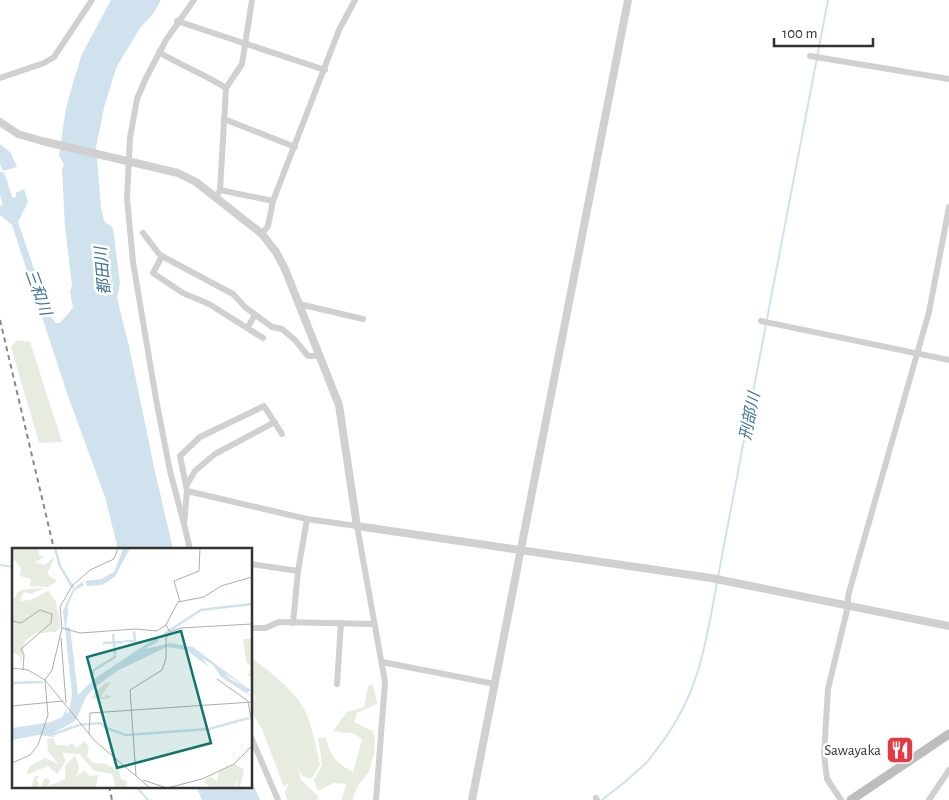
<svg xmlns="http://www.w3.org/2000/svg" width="949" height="800" viewBox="0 0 949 800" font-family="'Alegreya Sans','Noto Sans JP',sans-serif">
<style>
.green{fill:#e6ecdf}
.water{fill:#cfe2ee}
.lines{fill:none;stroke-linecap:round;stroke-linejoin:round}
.stream{stroke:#cfe2ee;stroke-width:2}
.river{stroke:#cfe2ee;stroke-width:11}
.minor{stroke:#d0d0d0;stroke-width:6}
.tertiary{stroke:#d0d0d0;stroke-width:8}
.secondary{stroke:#bdbdbd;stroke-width:9}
.rail{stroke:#888;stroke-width:2;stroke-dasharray:5 4;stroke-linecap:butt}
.labels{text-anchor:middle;stroke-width:5;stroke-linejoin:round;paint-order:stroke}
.poi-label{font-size:15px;fill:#333;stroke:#fff;text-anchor:end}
.water-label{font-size:16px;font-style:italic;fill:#3f7597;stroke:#fff}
.inset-river{fill:none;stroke:#cfe2ee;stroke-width:2.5}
.inset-road{fill:none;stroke:#adadad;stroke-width:1}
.view{fill:#0f766e;fill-opacity:0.15;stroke:#0f766e;stroke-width:2.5}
.inset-edge{fill:none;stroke:#333;stroke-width:2.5}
</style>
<rect width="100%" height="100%" fill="#fff"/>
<g class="green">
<polygon points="17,340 30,342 62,442 39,443 11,347"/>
<path d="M 252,658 C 270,672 297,692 306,713 C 313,729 316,748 320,765 L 311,779 L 301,775 L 297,763 L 301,780 L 319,797 L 317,800 L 287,800 L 285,792 L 289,782 L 284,787 L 262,729 L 251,711 L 251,694 L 257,702 L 252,691 Z"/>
<path d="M 373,684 L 377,704 L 357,713 L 354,722 L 373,731 L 375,740 L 374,754 L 369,772 L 358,785 L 352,800 L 341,800 L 347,784 L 334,783 L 318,791 L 314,780 L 322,765 L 318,737 L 326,738 C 330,756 336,763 353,772 L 362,740 L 356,734 L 333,731 L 347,712 L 364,707 L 368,686 Z"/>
</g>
<g class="water">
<polygon points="111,0 161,0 153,14 140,28 116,68 104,108 96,147 101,207 104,221 113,228 120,283 117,298 129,346 154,467 173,549 118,549 105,497 67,393 12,225 0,215 0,206 3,205 2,199 9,196 11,198 16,197 16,193 24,189 28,202 18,222 50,316 56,323 60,323 73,308 70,291 72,285 65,227 62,169 64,165 59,155 66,108 73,83 82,54"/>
<polygon points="0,144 11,153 17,167 3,171 0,164"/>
<polygon points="251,779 260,800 202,800 196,786 251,786"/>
</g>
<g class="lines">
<g class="stream">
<polyline points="767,319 828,0"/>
<polyline points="0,565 14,567"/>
<polyline points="718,577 766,324"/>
<polyline points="136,786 148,800"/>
<path d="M 602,800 C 617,788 632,777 646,763 C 651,758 655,751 660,745 C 699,694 706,643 717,582"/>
</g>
<polyline class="river" points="0,177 11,212"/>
<g class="minor">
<polyline points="177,21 325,70"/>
<path d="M 159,52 C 181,66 205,74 226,88"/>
<polyline points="810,56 949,79"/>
<polyline points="0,78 44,63 54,57 92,0"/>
<polyline points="224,119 295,147"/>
<polyline points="220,190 273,201"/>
<polyline points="216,197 220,190 226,88 242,64 252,0"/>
<polyline points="143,233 160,255 233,294 245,307 272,327 282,329 295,340 308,356 320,356"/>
<polyline points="262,234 268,226 273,201 339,30 355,0"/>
<polyline points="162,256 153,273 183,293 209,304 263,338"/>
<polyline points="299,304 363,319"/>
<polyline points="761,321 949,360"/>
<polyline points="247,328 255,315"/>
<polyline points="186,486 195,471 215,454 275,422"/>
<polyline points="187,491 307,519 357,526 385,682 376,800"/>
<polyline points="184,524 170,471 156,399 133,262 127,198 130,138 137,99 146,78 166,40 194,0"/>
<polyline points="190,549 184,524 187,491 180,456 200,437 264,406 282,434"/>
<polyline points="251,564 298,571"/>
<polyline points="293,623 298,571 307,519"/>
<polyline points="251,628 265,628 279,622 374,624"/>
<polyline points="382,662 495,684"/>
<polyline points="337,684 341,623"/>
<polyline points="251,737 278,800"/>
<polyline points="596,798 597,800"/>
<polyline points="841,800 827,779 824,754 828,689 848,606 848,596 855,571 929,312 949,207"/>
<polyline points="929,800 949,770"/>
</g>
<g class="tertiary">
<polyline points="0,122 18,134 42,141 178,173 196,182 262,234 276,252 285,269 339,405 357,526 711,578 949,626"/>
<polyline points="472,800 628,0"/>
</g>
<polyline class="secondary" points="851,800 949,734"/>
<g class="rail">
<polyline points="0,320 54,549"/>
<polyline points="109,786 112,800"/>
</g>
</g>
<defs>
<g id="restaurant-square" transform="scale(1.4375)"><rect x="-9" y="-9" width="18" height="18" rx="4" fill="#e63946" stroke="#fff"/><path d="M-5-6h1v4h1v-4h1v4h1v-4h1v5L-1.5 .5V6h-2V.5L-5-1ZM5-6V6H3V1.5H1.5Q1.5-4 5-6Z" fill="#fff"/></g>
</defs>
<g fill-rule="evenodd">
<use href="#restaurant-square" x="900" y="750"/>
</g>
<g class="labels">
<g class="poi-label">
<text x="881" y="755">Sawayaka</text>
</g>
<g class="water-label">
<text transform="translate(102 271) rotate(-95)" y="6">都田川</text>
<text transform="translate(39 292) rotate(70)" y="6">三和川</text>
<text transform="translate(749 416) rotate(-79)" y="6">刑部川</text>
</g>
</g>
<g transform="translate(12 548)">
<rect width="240" height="240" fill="#fff"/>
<path d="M 0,0 L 27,0 L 27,7 L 32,8 L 23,15 L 33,17 L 43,8 L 35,26 L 45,33 L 36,39 L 18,38 L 19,31 L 8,28 L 9,20 L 0,9 ZM 32,40 L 19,46 L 12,44 L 8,53 L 19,52 L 36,43 L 44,54 L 49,78 L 44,84 L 24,85 L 13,93 L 9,117 L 8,108 L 0,104 L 0,53 L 8,42 ZM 231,91 L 240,91 L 240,129 L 236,128 L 239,118 L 234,114 ZM 99,134 L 89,149 L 93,149 L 93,146 L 100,149 L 92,151 L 78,150 L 93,135 ZM 41,190 L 44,197 L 56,198 L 60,195 L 65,200 L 72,193 L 77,199 L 75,209 L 82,215 L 94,216 L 107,223 L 109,231 L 115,233 L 114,240 L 104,240 L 100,226 L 83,223 L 67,206 L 52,205 L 52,202 L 51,207 L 54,213 L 45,226 L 36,218 L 14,227 L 17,219 L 33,210 L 47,216 L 36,203 L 35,191 ZM 63,207 L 67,219 L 65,228 L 72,222 L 77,228 L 86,227 L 84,240 L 19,240 L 23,228 L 27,228 L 25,232 L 28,239 L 33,230 L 38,232 L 37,238 L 53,231 L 53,218 ZM 222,216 L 232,221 L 228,240 L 224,240 L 226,228 L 222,240 L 200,240 L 191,234 L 198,228 L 205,233 L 207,223 Z" fill="#e6ecdf"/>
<path d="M 118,0 L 103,29 L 90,37 L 75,38 L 73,33 L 89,31 L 102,24 L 111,1 ZM 70,34 L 72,37 L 62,43 L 54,62 L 57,58 L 54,79 L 58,79 L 66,147 L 82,131 L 145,89 L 147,93 L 133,101 L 158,95 L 181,99 L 234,139 L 213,126 L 218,131 L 240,142 L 235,144 L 240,149 L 209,129 L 201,117 L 190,110 L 197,119 L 174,102 L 155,99 L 107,122 L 83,139 L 74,149 L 63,173 L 41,185 L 42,189 L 26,187 L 0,192 L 0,180 L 39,174 L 50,169 L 55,160 L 54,166 L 57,164 L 60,146 L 51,63 L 61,41 Z" fill="#cfe2ee"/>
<path class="inset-river" d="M 43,0 L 48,18 L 61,40M 101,86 L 103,106M 152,86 L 189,62 L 240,56M 113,93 L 123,93 L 122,83M 91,95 L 112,94M 79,130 L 82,122 L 103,109 L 103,107M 0,135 L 31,134M 94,180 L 114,187 L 197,181 L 237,170M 39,187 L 67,177 L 88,175 L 94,180"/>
<path class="inset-road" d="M 168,54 L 162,33 L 187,23 L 188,0M 0,73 L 9,75 L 28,62 L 40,66 L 39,75 L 9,101 L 12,107 L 11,121M 154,77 L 158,84 L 168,80 L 240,76M 50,80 L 48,59 L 60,38 L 78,22 L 102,11 L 106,0M 49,90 L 54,155M 0,120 L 16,122 L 33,132 L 40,122 L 50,80 L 68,85 L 124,81 L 145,83 L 154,77 L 166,54 L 192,49 L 209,38 L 240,29M 205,131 L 236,153 L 240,177M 33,132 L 83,193 L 138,240M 0,158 L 51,153M 77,186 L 78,165 L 240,154M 0,215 L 18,207 L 26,197 L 36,167 L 33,132M 124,228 L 118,142 L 150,122 L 154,110 L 154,90 L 158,84M 131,232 L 155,240M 155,240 L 190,231 L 222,216 L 240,198"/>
<path class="view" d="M 169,83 L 199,195 L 105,220 L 75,109 Z"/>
<rect width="240" height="240" class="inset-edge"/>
</g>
<path d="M774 38v8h99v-8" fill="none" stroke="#333333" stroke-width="2.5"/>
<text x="782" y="38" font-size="15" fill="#333333" stroke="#ffffff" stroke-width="4" paint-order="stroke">100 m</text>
</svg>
